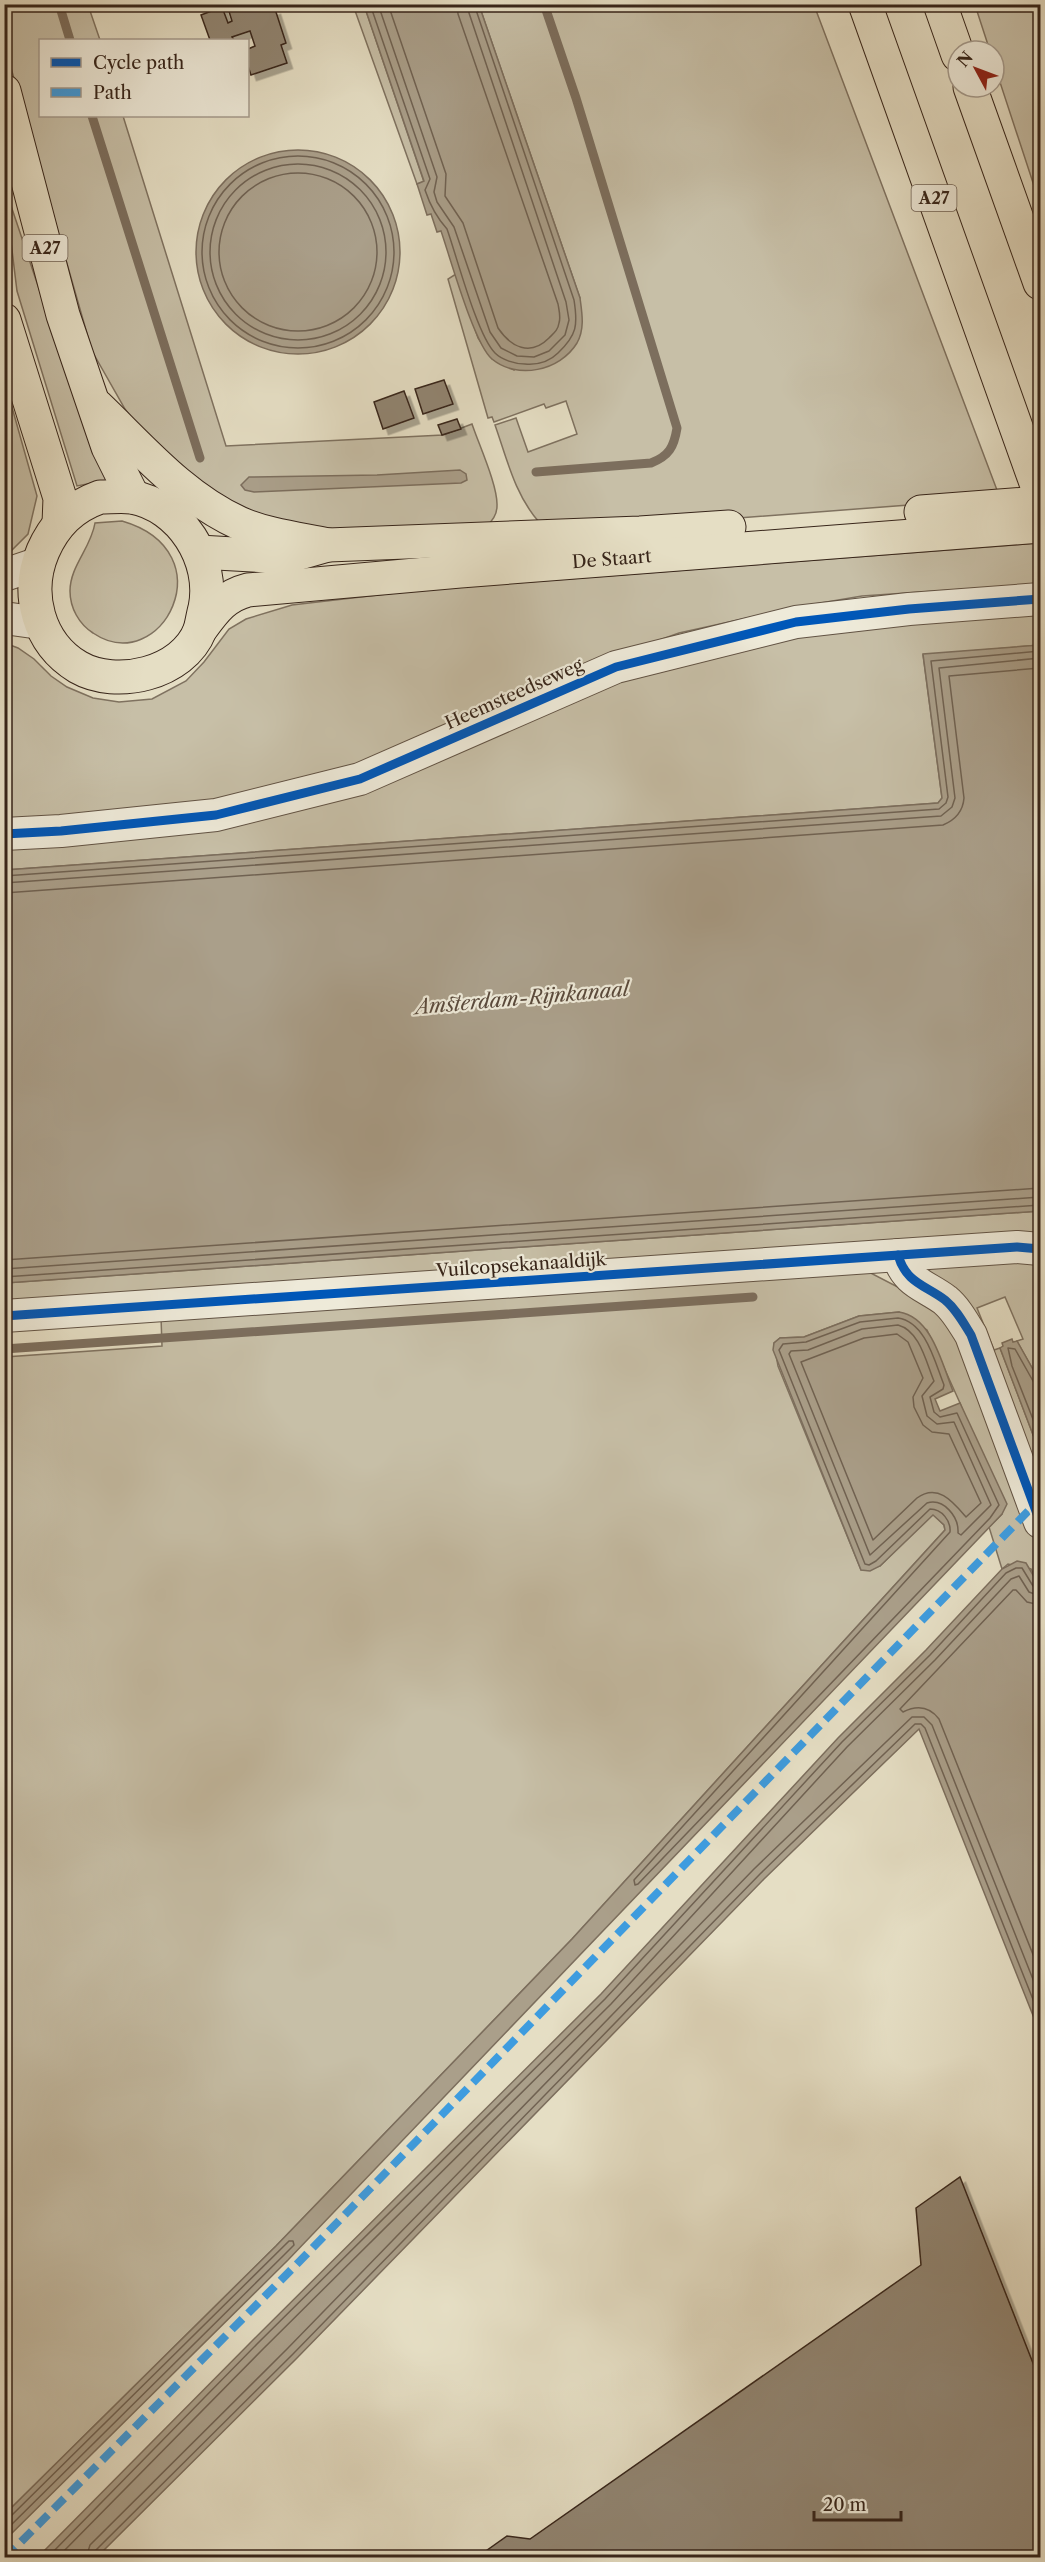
<svg xmlns="http://www.w3.org/2000/svg" width="1045" height="2562" viewBox="0 0 1045 2562" font-family="'Libre Caslon Text',serif">
<style>
.green{fill:#c7bfa7;stroke:#7f7260;stroke-width:1.5}
.water{fill:#aa9f8a;stroke:#7c6e5d;stroke-width:1.5}
.lines{fill:none;stroke-linecap:round;stroke-linejoin:round}
.shore{stroke:#706252;stroke-width:1.5}
.stream{stroke:#7c6e5d;stroke-width:9}
.building{fill:#918572;stroke:#37251a;stroke-width:1.5;filter:url(#shadow)}
.minor-casing{stroke:#625344;stroke-width:34}
.major-casing{stroke:#37251a;stroke-width:35}
.highway-casing{stroke:#37251a;stroke-width:35}
.minor{stroke:#eeead9;stroke-width:32}
.major{stroke:#e5dec4;stroke-width:33}
.highway{stroke:#e5dec4;stroke-width:33}
.quiet{stroke:#3e9cdf;stroke-width:8;stroke-dasharray:15 8;stroke-linecap:butt}
.cycleway-casing{stroke:#eeead9;stroke-width:13}
.cycleway{stroke:#0057b8;stroke-width:9}
.labels{text-anchor:middle;stroke-width:4.5;stroke-linejoin:round;paint-order:stroke}
.shield{fill:#eeead9;stroke:#6e6053;stroke-width:1.5}
.shield-label{font-size:16px;font-weight:bold;fill:#37251a}
.street-label{font-size:18px;fill:#37251a;stroke:#eeead9}
.water-label{font-size:20px;font-style:italic;fill:#5a4a3c;stroke:#eeead9}
</style>
<defs>
<filter id="shadow"><feDropShadow dx="5.5" dy="5.5" stdDeviation="0" flood-color="#0004"/></filter>
</defs>
<rect width="100%" height="100%" fill="#e5dec4"/>
<filter id="stains"><feTurbulence type="fractalNoise" baseFrequency=".00333" numOctaves="4"/><feColorMatrix values="0 0 0 0 .2 0 0 0 0 .09 0 0 0 0 .02 0 0 0 .5 -.17"/></filter>
<radialGradient id="worn" r=".72"><stop offset=".6" stop-color="#630" stop-opacity="0"/><stop offset="1" stop-color="#630" stop-opacity=".3"/></radialGradient>
<g class="green">
<path d="M 4,5 L 88,5 L 100,40 L 40,40 L 40,116 L 123,116 L 226,446 L 443,435 L 472,424 C 479,445 498,486 497,506 C 497,515 492,521 486,527 L 332,530 L 284,524 L 239,508 L 153,447 L 125,409 L 92,351 L 5,47 Z"/>
<polygon points="353,5 364,5 424,182 417,184"/>
<path d="M 479,5 L 814,5 L 1000,498 L 648,525 L 539,522 C 515,495 507,459 495,425 L 516,418 L 528,452 L 577,434 L 566,401 L 546,408 L 544,404 L 494,422 L 492,417 L 488,418 L 448,279 L 456,274 L 478,338 L 492,359 L 514,370 L 580,298 Z"/>
<polygon points="975,5 1040,5 1040,204 994,64 994,51 990,51"/>
<polygon points="4,185 63,360 108,480 77,486 17,291"/>
<polygon points="4,379 37,496 28,534 5,557"/>
<path d="M 122,521 C 228,552 161,679 93,633 C 79,624 70,608 70,591 C 70,566 91,548 95,523 Z"/>
<polygon points="1040,543 1040,584 862,596 797,607 679,633 567,673 342,772 219,801 5,823 5,643 18,648 34,659 51,676 67,687 93,698 119,702 152,699 186,681 204,662 229,629 246,619 292,605 421,590"/>
<polygon points="1040,607 1040,645 923,655 942,798 938,803 5,870 5,844 221,825 579,694 778,634"/>
<polygon points="1040,1211 1040,1236 5,1306 5,1283"/>
<polygon points="1040,1259 1040,1382 1017,1341 1023,1339 1005,1297 977,1308 994,1350 1000,1348 1040,1453 1040,1587 1031,1569 1008,1564 1002,1569 989,1527 1002,1514 960,1403 927,1330 899,1312 859,1316 804,1337 780,1338 774,1343 778,1366 861,1570 880,1566 933,1514 944,1525 945,1530 572,1939 276,2246 5,2514 5,1357 162,1346 161,1317 865,1270 913,1295 912,1266"/>
</g>
<g class="water">
<path d="M 364,5 L 479,5 L 580,298 C 582,313 585,329 577,343 C 560,371 517,380 492,359 C 474,344 450,257 441,231 L 437,232 L 431,214 L 427,215 L 417,184 L 424,181 Z"/>
<circle cx="298" cy="252" r="102"/>
<polygon points="460,470 466,474 467,480 461,483 254,492 245,490 241,485 249,477 377,475"/>
<polygon points="1040,645 1040,1211 5,1283 5,870 938,803 942,798 923,654"/>
<path d="M 899,1312 C 932,1317 942,1364 953,1391 L 935,1399 L 940,1411 L 960,1403 L 1007,1504 L 1002,1514 L 288,2260 L 5,2540 L 5,2514 L 276,2246 L 572,1939 L 945,1530 L 944,1525 L 933,1515 L 880,1566 L 870,1571 L 861,1570 L 773,1350 L 774,1343 L 780,1338 L 804,1337 L 859,1316 Z"/>
<polygon points="1012,1339 1013,1342 1017,1341 1040,1382 1040,1453 1000,1348 1003,1346 1002,1343"/>
<polygon points="1017,1561 1026,1563 1040,1587 1040,2033 919,1729 764,1879 297,2358 97,2557 38,2557 253,2340 601,1994 838,1738 926,1650 1002,1569"/>
</g>
<g class="lines">
<g class="shore">
<path d="M 370,4 L 430,179 L 425,190 C 430,205 437,218 447,229 C 457,257 477,335 495,353 C 502,360 515,364 525,364 C 537,365 549,362 558,353 C 577,335 578,325 574,300 L 474,4"/>
<polyline points="378,4 437,177 434,192 437,202 454,227 490,332 501,348 517,356 534,357 549,351 565,335 569,320 566,302 466,4"/>
<path d="M 388,4 L 446,174 L 445,196 L 463,223 L 498,328 C 511,347 530,357 549,338 C 554,333 558,330 559,323 C 561,317 559,310 558,304 L 458,14 L 457,4"/>
<circle cx="298" cy="252" r="96"/>
<circle cx="298" cy="252" r="88"/>
<circle cx="298" cy="252" r="79"/>
<polyline points="4,876 939,809 946,803 948,797 931,661 1040,651"/>
<polyline points="4,883 941,816 952,807 955,798 939,668 1040,658"/>
<path d="M 4,893 L 943,825 C 955,820 963,811 964,798 L 949,676 L 1040,668"/>
<polyline points="4,1260 1040,1188"/>
<polyline points="4,1269 1040,1197"/>
<polyline points="4,1277 1040,1205"/>
<path d="M 898,1318 C 926,1322 935,1363 944,1385 L 943,1389 L 930,1397 L 934,1412 L 940,1417 L 957,1413 L 999,1505 L 990,1518 L 638,1884 L 635,1885 L 634,1880 L 950,1532 C 951,1521 942,1509 930,1509 L 876,1561 L 869,1565 L 865,1564 L 779,1350 L 783,1344 L 806,1342 L 860,1322 Z"/>
<path d="M 898,1325 C 920,1331 926,1362 934,1381 L 922,1396 L 927,1416 L 937,1424 L 954,1422 L 991,1505 L 961,1535 L 958,1533 C 959,1517 944,1498 927,1503 L 870,1555 L 789,1354 L 791,1351 L 808,1350 L 862,1329 Z"/>
<path d="M 897,1334 L 908,1342 L 923,1378 L 913,1397 L 914,1407 L 923,1425 L 932,1432 L 949,1434 L 981,1503 L 966,1517 C 953,1502 938,1483 917,1498 L 873,1540 L 801,1362 L 864,1338 Z"/>
<polyline points="1040,1384 1033,1381 1015,1349 1008,1348 1012,1366 1040,1437"/>
<path d="M 1040,1605 L 1027,1602 L 1016,1590 L 1013,1590 L 900,1709 L 903,1712 C 917,1705 929,1706 939,1719 L 1040,1972"/>
<polyline points="4,2518 11,2516 289,2241 293,2241 294,2245 284,2255 4,2532"/>
<polyline points="47,2558 257,2344 605,1999 842,1742 930,1655 1006,1573 1016,1568 1022,1568 1033,1586 1040,1589"/>
<polyline points="57,2558 263,2349 611,2004 847,1747 935,1660 1011,1579 1019,1576 1029,1592 1040,1596"/>
<polyline points="86,2558 90,2545 287,2349 754,1869 912,1717 924,1717 932,1725 1040,1997"/>
<polyline points="93,2558 95,2551 293,2354 760,1874 915,1724 921,1724 925,1728 1040,2017"/>
</g>
<g class="stream">
<polyline points="59,4 70,40"/>
<polyline points="92,116 200,458"/>
<path d="M 536,472 L 651,463 C 669,456 674,447 677,428 L 576,98 L 544,4"/>
<polyline points="4,1349 753,1297"/>
</g>
</g>
<g class="building">
<polygon points="267,4 269,11 275,9 286,43 281,45 287,63 251,75 248,66 248,49 255,46 250,31 232,37 234,40 210,40 201,15 222,7 228,23 232,21 227,5"/>
<polygon points="444,380 453,404 423,414 415,389"/>
<polygon points="404,391 414,418 383,429 374,402"/>
<polygon points="457,419 461,429 442,435 438,425"/>
<polygon points="960,2177 1040,2381 1040,2558 476,2558 507,2536 530,2539 921,2265 916,2208"/>
</g>
<g class="lines">
<g class="minor-casing">
<g id="minor">
<polyline points="4,575 37,564"/>
<polyline points="4,618 40,623"/>
<polyline points="4,834 61,831 216,815 360,779 616,667 796,622 909,609 1040,599"/>
<path d="M 898,1255 C 906,1283 925,1285 945,1300 C 956,1309 963,1322 971,1335 L 1040,1522"/>
<polyline points="4,1316 1017,1247 1040,1249"/>
</g>
</g>
<g class="major-casing">
<g id="major">
<path d="M 100,497 C 110,497 122,496 132,497 C 181,506 215,560 205,608 C 203,615 202,623 200,630 C 183,674 116,689 78,667 C 38,643 25,593 43,551 C 55,524 72,507 100,497 Z"/>
<polyline points="921,512 1040,503"/>
<polyline points="199,552 286,557 328,545 640,533 729,527"/>
<path id="s1" d="M 200,630 C 214,611 224,596 248,590 L 460,571 L 1040,526"/>
</g>
</g>
<g class="highway-casing">
<g id="highway">
<polyline points="865,4 1040,494"/>
<polyline points="940,4 958,55"/>
<polyline points="970,87 1040,283"/>
<polyline points="4,91 63,315 108,447 133,497"/>
<polyline points="4,320 60,498 59,524"/>
<path d="M 97,406 C 141,448 182,497 239,523 C 266,535 299,539 328,545"/>
</g>
</g>
<use href="#minor" class="minor"/>
<use href="#major" class="major"/>
<use href="#highway" class="highway"/>
<polyline class="quiet" points="5,2558 296,2265 1034,1505"/>
<g class="cycleway-casing">
<g id="cycleway">
<polyline points="4,834 61,831 216,815 360,779 616,667 796,622 909,609 1040,599"/>
<path d="M 898,1255 C 906,1283 925,1285 945,1300 C 956,1309 963,1322 971,1335 L 1040,1522"/>
<polyline points="4,1316 1017,1247 1040,1249"/>
</g>
</g>
<use href="#cycleway" class="cycleway"/>
</g>
<g class="labels">
<g class="shield">
<rect x="911.5" y="185" width="45" height="26" rx="4.5"/>
<rect x="22.5" y="235" width="45" height="26" rx="4.5"/>
</g>
<g class="shield-label">
<text x="934" y="204">A27</text>
<text x="45" y="254">A27</text>
</g>
<g class="street-label">
<text dy="6" stroke="none"><textPath href="#s1" startOffset="429">De Staart</textPath></text>
<text transform="translate(514 694) rotate(-24)" y="6">Heemsteedseweg</text>
<text transform="translate(521 1265) rotate(-4)" y="6">Vuilcopsekanaaldijk</text>
</g>
<g class="water-label">
<text transform="translate(522 998) rotate(-5)" y="7">Amsterdam-Rijnkanaal</text>
</g>
</g>
<rect width="1045" height="2562" fill="none" stroke="#e5dec4" stroke-width="24"/>
<rect x="6" y="6" width="1033" height="2550" fill="none" stroke="#37251a" stroke-width="3"/>
<rect x="12" y="12" width="1021" height="2538" fill="none" stroke="#37251a" stroke-width="1.5"/>
<rect x="39" y="39" width="210" height="78" fill="#eeead9" stroke="#a59b8d" stroke-width="1.5"/>
<rect x="51" y="58" width="30" height="9" fill="#0057b8" stroke="#a59b8d" stroke-width="1.5"/>
<text x="93" y="69" font-size="18" fill="#37251a">Cycle path</text>
<rect x="51" y="88" width="30" height="9" fill="#3e9cdf" stroke="#a59b8d" stroke-width="1.5"/>
<text x="93" y="99" font-size="18" fill="#37251a">Path</text>
<g transform="translate(976 69) rotate(311)"><circle r="28" fill="#eeead9" stroke="#a59b8d" stroke-width="1.5"/>
<path d="M0-4.5L10 22L0 15L-10 22Z" fill="#8f2418"/>
<text y="-9" font-size="16" font-weight="bold" text-anchor="middle" fill="#37251a">N</text>
</g>
<path d="M814 2511v9h87v-9" fill="none" stroke="#37251a" stroke-width="3"/>
<text x="823" y="2511" font-size="18" fill="#37251a" stroke="#eeead9" stroke-width="4.5" paint-order="stroke">20 m</text>
<rect width="100%" height="100%" filter="url(#stains)"/>
<rect width="100%" height="100%" fill="url(#worn)"/>
</svg>
